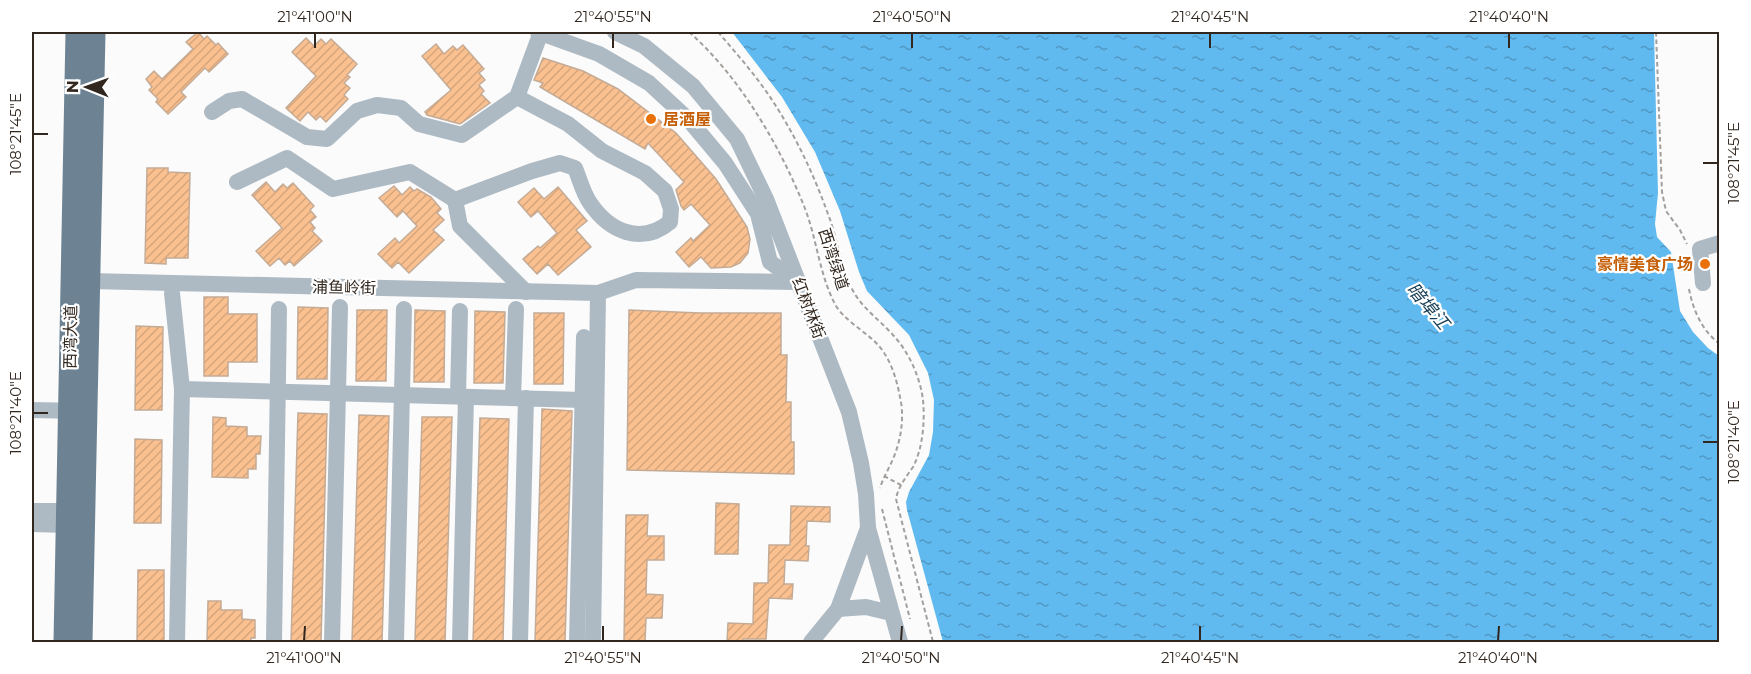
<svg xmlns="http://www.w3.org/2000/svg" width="1751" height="674" viewBox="0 0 1751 674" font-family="Montserrat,'Noto Sans SC',sans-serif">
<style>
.water{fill:url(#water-ripples)}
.building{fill:url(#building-hatch);stroke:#c4ab96;stroke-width:1.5}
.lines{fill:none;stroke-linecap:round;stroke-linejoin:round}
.path{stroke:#a39f9c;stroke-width:2;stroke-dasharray:4.5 3;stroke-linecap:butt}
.minor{stroke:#aebac3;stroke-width:16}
.major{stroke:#6d8393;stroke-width:21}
.ticks{fill:none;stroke:#31271f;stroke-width:2}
.food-dot{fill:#e8710a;stroke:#fff;stroke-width:2}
.labels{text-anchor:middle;stroke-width:4.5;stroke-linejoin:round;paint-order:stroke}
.food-label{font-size:16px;font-weight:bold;fill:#c56008;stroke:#fff;text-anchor:start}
.street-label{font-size:16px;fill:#31271f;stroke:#fff}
.water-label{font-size:18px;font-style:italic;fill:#173e54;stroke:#fff}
.neatline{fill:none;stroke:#31271f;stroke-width:2}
.ticks-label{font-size:15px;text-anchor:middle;fill:#31271f}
</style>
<defs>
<pattern id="water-ripples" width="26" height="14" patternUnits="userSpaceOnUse" patternTransform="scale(1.5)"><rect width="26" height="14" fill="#60baf0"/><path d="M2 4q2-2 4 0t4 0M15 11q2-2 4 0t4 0" fill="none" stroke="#5097c2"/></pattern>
<pattern id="building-hatch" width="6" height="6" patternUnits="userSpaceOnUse" patternTransform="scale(1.5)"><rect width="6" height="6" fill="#fac08f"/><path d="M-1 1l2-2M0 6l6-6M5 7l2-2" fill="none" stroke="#d7a57b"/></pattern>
</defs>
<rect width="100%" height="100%" fill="#fbfbfb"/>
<polygon class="water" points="732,32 1654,32 1658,193 1655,224 1657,237 1671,252 1680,311 1693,332 1708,348 1719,356 1719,642 943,642 907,510 906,502 909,492 929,455 933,432 934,400 928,373 909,335 867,291 859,272 840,211 815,152 782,97"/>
<g class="building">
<polygon points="198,32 204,39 207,36 216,45 218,43 228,54 209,72 205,68 181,92 186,97 168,114 156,102 158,99 149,90 152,87 146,79 154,71 162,79 193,49 186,42"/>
<polygon points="306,38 314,46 321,39 326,44 331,39 357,64 347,75 350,77 344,83 350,88 344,95 348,99 326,122 320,116 316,120 308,112 300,121 286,108 316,76 292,52"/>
<polygon points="436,44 444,54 453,46 457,50 463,45 484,69 479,73 485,80 479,85 484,91 481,94 490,103 460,124 427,115 425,112 451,90 422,56"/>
<polygon points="543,58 583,71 618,89 676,133 716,179 747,227 750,239 748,253 740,263 731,267 711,268 701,257 689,267 676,252 691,238 693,241 710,225 691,204 684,210 681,206 676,190 684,182 648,143 645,149 540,87 543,83 534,80"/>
<polygon points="147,168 168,168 168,172 190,173 188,258 166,258 166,264 145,263"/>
<polygon points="266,182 275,192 283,184 287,188 293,183 314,206 310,210 316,217 310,222 315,228 312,231 322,241 294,266 290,261 285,265 279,258 270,266 256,251 282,228 252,195"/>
<polygon points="394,186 402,195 410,187 414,191 417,189 431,197 441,209 437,213 444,220 433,230 444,240 409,273 398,262 392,268 378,254 395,238 399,243 417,226 403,211 397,217 379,198"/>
<polygon points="558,187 587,221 576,230 591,247 558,275 548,264 537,274 523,259 538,246 540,248 557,233 538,211 531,217 518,202 534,188 544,199"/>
<polygon points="204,297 228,297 228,314 257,314 257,362 228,362 228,376 204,376"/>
<polygon points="298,307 328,308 327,379 297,379"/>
<polygon points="357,310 387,310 386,381 356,381"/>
<polygon points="415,310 445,311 444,382 414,382"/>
<polygon points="629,310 700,313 781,313 781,355 787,355 786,402 791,402 791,442 794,442 794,474 627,470"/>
<polygon points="475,311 505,312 503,383 474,383"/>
<polygon points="534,313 564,313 563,384 534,384"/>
<polygon points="136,326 163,327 162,410 135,410"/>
<polygon points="542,409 572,411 565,642 535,642"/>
<polygon points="298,413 327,414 321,642 291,642"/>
<polygon points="359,415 389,416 382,642 352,642"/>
<polygon points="213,417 226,418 226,426 247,427 247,436 261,436 260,454 256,454 256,469 248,469 248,478 212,477"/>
<polygon points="422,417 452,417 445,642 415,642"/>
<polygon points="480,418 509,419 503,642 473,642"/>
<polygon points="135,439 162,440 161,523 134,523"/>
<polygon points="716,503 739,504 738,554 715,554"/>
<polygon points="791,506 830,507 830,522 807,521 806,546 809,546 808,561 785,560 784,584 793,584 792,599 769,598 766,639 743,639 743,642 727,642 728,623 753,624 754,583 768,583 769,545 790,545"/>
<polygon points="626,515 648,515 647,536 664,536 664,560 647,560 646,594 663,595 662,618 646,618 645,642 624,642"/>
<polygon points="138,570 164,570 164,642 137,642"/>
<polygon points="208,601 221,601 221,610 242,610 242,619 255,620 255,638 251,638 251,642 207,642"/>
</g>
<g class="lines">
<g class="path">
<path d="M 689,32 C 739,76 779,144 804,206 C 817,238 819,275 836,306 C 845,320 861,329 873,340 C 889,354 896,376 900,397 C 904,414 902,434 896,451 C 892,464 884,475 880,488"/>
<path d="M 718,32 C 737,54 758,78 774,103 C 796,137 814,175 828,214 C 837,237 840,264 851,287 C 861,308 879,319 893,335 C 909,352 920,377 923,400 C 925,421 923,448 913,467 C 906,477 898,487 896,499 L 933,642"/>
<polyline points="1656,32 1662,192 1666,211 1680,230 1687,244"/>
<path d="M 1689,289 C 1693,310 1702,331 1720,344"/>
<polyline points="884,476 901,485"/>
<polyline points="882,509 910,619"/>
</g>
<g class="minor">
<polyline points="538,32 599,54 649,83 689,120 725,163 758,214 770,262 798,282"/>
<polyline points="615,32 644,46 693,86 737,139 766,199 849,412 861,463 866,494 868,528 900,642"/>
<polyline points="212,112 229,101 242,99 307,137 327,139 357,111 377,105 401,108 419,124 462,135 517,97 541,32"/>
<path d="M 237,182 L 287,158 L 333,189 L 410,172 L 455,200 L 532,171 L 560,163 L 575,168 C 580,180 583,193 590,203 C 609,231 641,246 670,222 L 671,209 L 665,191 L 645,173 L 602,151 L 568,124 L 517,97"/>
<polyline points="455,200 460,226 526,292"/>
<polyline points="90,281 598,293 636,280 798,282"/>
<polyline points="1703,283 1700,249 1720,243"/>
<polyline points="172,293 182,389 177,642"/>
<polyline points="182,389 583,400"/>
<polyline points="458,396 460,311"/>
<polyline points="513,398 516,309"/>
<polyline points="32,410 80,411"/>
<polyline points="32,511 66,511"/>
<polyline points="32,524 66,525"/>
<polyline points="838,609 866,607 891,613"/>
<polyline points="274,642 279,309"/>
<polyline points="332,642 340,307"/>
<polyline points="396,642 404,309"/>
<polyline points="460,642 466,397"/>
<polyline points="520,642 526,398"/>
<polyline points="577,642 584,337"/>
<polyline points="593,642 598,293"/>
<polyline points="811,642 838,609 868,528"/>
</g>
<g class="major">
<polyline points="64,642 76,32"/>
<polyline points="82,642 95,32"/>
</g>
</g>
<path class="ticks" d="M 315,48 L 315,33M 613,48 L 613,33M 912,48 L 912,33M 1210,48 L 1210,33M 1509,48 L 1509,33M 33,134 L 48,134M 1703,163 L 1718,163M 33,413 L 48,413M 1703,442 L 1718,442M 304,641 L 305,626M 603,641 L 603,626M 901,641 L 902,626M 1200,641 L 1200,626M 1498,641 L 1499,626"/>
<g class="food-dot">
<circle cx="651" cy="119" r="6"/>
<circle cx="1705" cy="264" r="6"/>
</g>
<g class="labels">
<g class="food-label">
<text x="663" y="125">居酒屋</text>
<text x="1693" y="270" text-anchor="end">豪情美食广场</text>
</g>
<g class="street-label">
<text transform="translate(834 259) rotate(72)" y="6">西湾绿道</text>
<text transform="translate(344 287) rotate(1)" y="6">浦鱼岭街</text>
<text transform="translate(809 308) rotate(69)" y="6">红树林街</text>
<text transform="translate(70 337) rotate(-89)" y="6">西湾大道</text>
</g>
<g class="water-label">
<text transform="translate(1428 306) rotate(50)" y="6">暗埠江</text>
</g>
</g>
<rect width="1751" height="674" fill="none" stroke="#ffffff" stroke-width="66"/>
<g transform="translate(87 87) rotate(271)" stroke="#ffffff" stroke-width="4.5" paint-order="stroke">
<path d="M0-4.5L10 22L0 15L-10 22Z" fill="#31271f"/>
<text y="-9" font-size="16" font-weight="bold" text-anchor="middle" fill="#31271f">N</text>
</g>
<rect x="33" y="33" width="1685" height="608" class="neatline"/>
<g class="ticks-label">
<text x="315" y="22">21°41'00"N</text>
<text x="613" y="22">21°40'55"N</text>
<text x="912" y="22">21°40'50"N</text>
<text x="1210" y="22">21°40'45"N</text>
<text x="1509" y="22">21°40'40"N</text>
<text transform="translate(16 134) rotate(-90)" y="5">108°21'45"E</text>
<text transform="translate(1734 163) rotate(-90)" y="5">108°21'45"E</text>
<text transform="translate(16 413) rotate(-90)" y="5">108°21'40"E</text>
<text transform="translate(1734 442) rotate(-90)" y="5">108°21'40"E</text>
<text x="304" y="663">21°41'00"N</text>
<text x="603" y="663">21°40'55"N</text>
<text x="901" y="663">21°40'50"N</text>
<text x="1200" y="663">21°40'45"N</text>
<text x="1498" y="663">21°40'40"N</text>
</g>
</svg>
